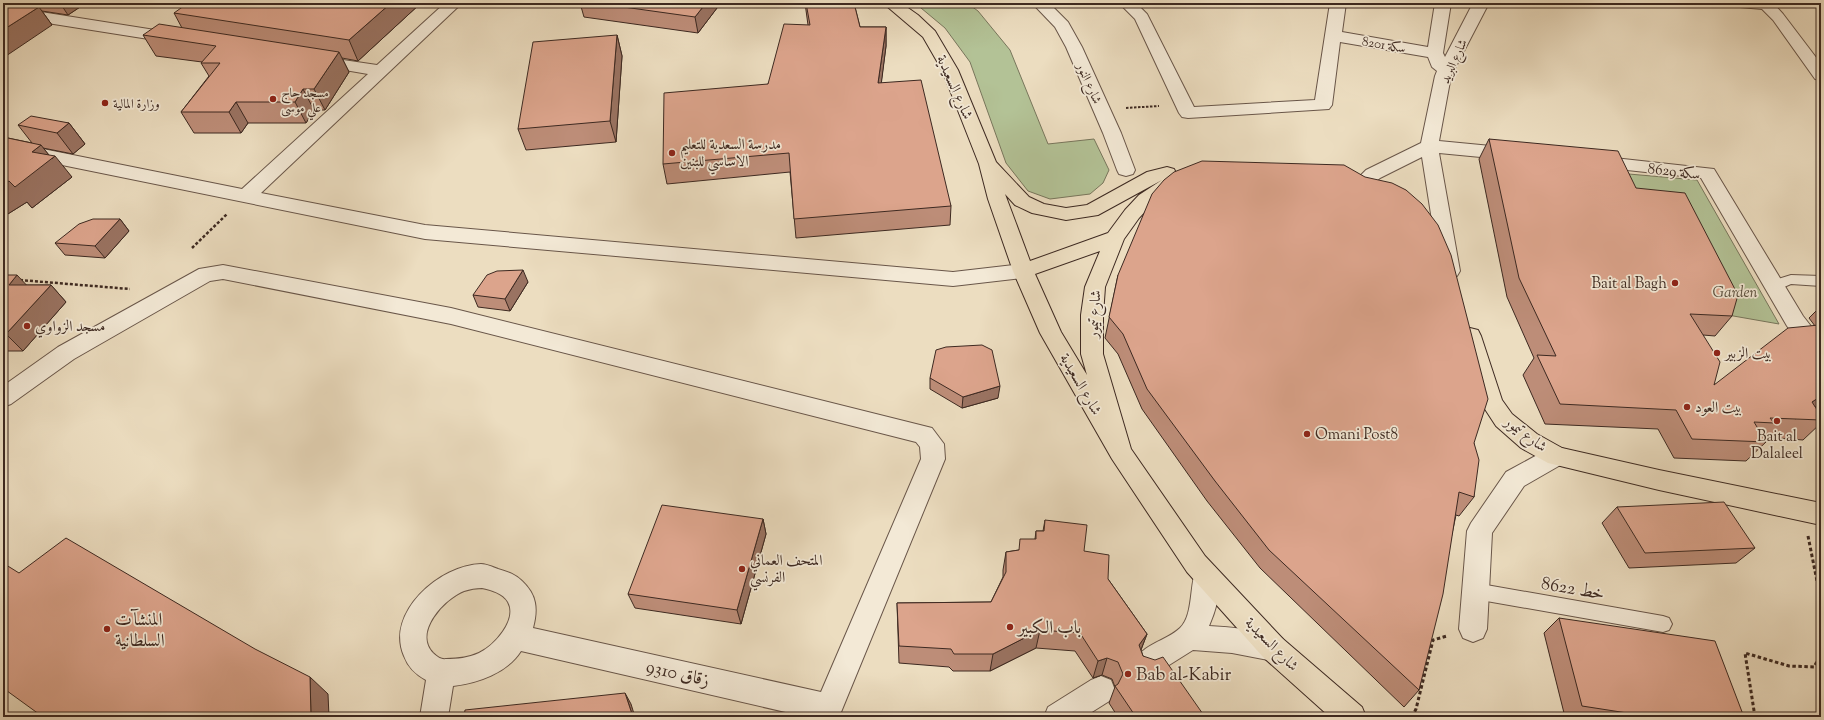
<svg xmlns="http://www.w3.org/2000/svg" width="1824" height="720" viewBox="0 0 1824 720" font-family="'Sorts Mill Goudy',Amiri,serif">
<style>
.green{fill:#b3c296;stroke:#78765c}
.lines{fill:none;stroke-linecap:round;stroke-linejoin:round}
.service-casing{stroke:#695649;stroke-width:2}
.minor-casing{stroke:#695649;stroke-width:2}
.tertiary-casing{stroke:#695649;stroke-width:2}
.primary-casing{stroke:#3d2921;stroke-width:2}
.path-far2{stroke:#3d2921;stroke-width:2;stroke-dasharray:2.5 1.5;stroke-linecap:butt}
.path-far1{stroke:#3d2921;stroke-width:2.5;stroke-dasharray:3 2;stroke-linecap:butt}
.path{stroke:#3d2921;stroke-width:3;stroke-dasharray:3.5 2.5;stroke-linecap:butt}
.service{fill:#f3e9d6;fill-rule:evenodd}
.minor{fill:#f3e9d6;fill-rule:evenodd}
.tertiary{fill:#f3e9d6;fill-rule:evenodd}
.primary{fill:#ecddc0;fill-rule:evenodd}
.wall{fill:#bd8d78;stroke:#3d2921}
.shaded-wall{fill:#9a7362;stroke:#3d2921}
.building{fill:#dca48c;stroke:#3d2921}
.poi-dot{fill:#8f2418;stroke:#f3e9d6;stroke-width:1.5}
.labels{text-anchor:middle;stroke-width:3.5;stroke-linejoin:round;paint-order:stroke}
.far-street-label{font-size:13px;fill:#3d2921;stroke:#f3e9d6}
.far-poi-label{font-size:13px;fill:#3d2921;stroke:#f3e9d6;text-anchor:start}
.street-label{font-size:15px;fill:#3d2921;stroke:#f3e9d6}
.poi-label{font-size:15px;fill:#3d2921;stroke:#f3e9d6;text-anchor:start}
.park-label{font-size:15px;font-style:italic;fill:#5a4f3e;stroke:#f3e9d6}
.near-street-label{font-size:18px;fill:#3d2921;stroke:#f3e9d6}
.near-poi-label{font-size:18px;fill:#3d2921;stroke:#f3e9d6;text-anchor:start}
</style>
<rect width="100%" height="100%" fill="#ecddc0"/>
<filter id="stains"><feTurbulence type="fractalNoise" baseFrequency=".005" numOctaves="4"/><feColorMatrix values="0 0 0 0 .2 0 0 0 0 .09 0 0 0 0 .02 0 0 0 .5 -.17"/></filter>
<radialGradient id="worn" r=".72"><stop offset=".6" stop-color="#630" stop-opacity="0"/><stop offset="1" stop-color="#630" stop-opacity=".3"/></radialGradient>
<g class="green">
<polygon points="915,3 967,3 978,11 1010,50 1048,144 1094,139 1109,170 1103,183 1090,194 1050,199 1028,191 1006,163 970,62 945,28"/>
<polygon points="1606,172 1697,180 1779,324 1722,314"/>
</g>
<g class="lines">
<g class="service-casing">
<g id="service">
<polygon points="1791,275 1821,276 1821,286 1791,284 1775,291 1770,289 1768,286 1775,280"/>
<polygon points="1475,583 1663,616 1669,618 1672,624 1669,630 1663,632 1475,599 1469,596 1467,591 1469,586"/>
</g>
</g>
<g class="minor-casing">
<g id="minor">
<polygon points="1032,3 1049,3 1068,22 1082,47 1121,133 1135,170 1133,174 1126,176 1119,174 1117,170 1103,133 1066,47 1055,27"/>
<polygon points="1119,3 1136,3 1147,14 1194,107 1315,100 1330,3 1346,3 1342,32 1428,47 1435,3 1451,3 1443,53 1445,57 1473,3 1489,3 1451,76 1439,141 1512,148 1518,150 1521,154 1518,158 1512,160 1439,153 1460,271 1457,276 1450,278 1443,276 1440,271 1422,157 1380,178 1369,187 1362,189 1355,187 1353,183 1366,170 1421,143 1435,76 1437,71 1432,67 1428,57 1340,42 1332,105 1329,109 1188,118 1182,117 1179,113 1135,19"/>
<polygon points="1726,3 1773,3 1783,14 1821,64 1821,80 1815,79 1773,20 1762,9 1729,6"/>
<polygon points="1596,156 1714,169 1803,316 1821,339 1821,362 1813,360 1787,326 1701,178 1590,166 1587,162 1590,158"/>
<path d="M 223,265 L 451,308 L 932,428 L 944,444 L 945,459 L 839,717 L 807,717 L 521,651 C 507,673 478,683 453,686 L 448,717 L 420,717 L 426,680 C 415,674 408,667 404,656 C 385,613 440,565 481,564 C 486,564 493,567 498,569 C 508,572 515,574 522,581 C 537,595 538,609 533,628 L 821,692 L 921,459 L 920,447 L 916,442 L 451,324 L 223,279 L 210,281 L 74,359 L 11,404 L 3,407 L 3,386 L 58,347 L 199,269 ZM 482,588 C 491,590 503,593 508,602 C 518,620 494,646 479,653 C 468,658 457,659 446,659 C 441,660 436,656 433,653 C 413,632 444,599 464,591 C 470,589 476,588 482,588 Z"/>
<polygon points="1556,446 1564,449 1568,456 1564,463 1524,486 1492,533 1487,629 1483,638 1473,642 1463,638 1459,629 1467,531 1471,523 1506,472 1548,449"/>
</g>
</g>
<g class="tertiary-casing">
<g id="tertiary">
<polygon points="445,3 462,3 261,193 425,225 953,272 1023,264 1030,266 1033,271 1030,276 1023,278 953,286 425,239 3,153 3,141 242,189 368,74 310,64 308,61 310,58 316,56 377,65"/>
<polygon points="3,6 174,33 180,35 182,38 180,41 174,43 3,16"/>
<path d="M 1206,563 L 1215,567 C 1223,585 1217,608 1209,626 C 1234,627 1260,630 1283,639 L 1287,648 L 1283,657 L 1273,661 L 1232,653 L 1193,650 L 1158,672 L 1148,676 L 1138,672 L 1134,663 C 1143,643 1165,642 1180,628 C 1194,615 1189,583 1197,567 Z"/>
<polygon points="1101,676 1111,680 1115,690 1111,700 1084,717 1044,717 1048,707 1091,680"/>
</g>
</g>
<g class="primary-casing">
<g id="primary">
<path d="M 883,3 L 901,3 L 918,15 L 935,31 L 958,70 L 996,162 L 1029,197 L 1044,204 L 1066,208 L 1087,205 L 1147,172 L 1167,167 L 1174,169 L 1176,173 L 1175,175 L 1184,176 L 1186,180 L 1184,184 L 1168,192 L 1153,203 L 1139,218 L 1124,239 L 1105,287 L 1103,315 L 1103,354 L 1131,449 L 1205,556 L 1283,639 L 1362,707 L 1366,717 L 1330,717 L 1263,657 L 1187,572 L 1112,459 L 1040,333 L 1013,271 L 988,199 L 979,164 L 942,70 L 923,37 ZM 1162,180 L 1139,195 L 1125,210 L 1108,233 L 1030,261 L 1005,194 L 1015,205 L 1032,213 L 1066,220 L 1098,215 ZM 1100,251 L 1085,287 L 1081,315 L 1081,354 L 1087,375 L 1061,332 L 1035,274 Z"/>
<polygon points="1470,328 1478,330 1481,336 1502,400 1512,414 1537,434 1562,448 1659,470 1821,503 1821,525 1659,490 1548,463 1521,448 1496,426 1481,403 1459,336 1462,330"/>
</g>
</g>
<polyline class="path-far2" points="1126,108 1159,106"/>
<g class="path-far1">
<polyline points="192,248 227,214"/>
<polyline points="20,280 130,289"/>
</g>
<g class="path">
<polyline points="1808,536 1821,601"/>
<polyline points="1412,717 1416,709 1433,640 1447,636"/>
<polyline points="1755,717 1745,653 1789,666 1814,667 1821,654"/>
</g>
<use href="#service" class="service"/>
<use href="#minor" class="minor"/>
<use href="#tertiary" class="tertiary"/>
<use href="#primary" class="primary"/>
</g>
<g class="wall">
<polygon points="3,3 86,3 68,15 42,11 52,25"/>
<polygon points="421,3 358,61 342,58 349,72 325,110 314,110 306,123 248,123 241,133 194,133 181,112 209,76 201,63 202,62 156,56 143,35 182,28 174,13"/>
<polygon points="580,3 716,3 717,8 698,33 584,17"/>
<polygon points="805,3 854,3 860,27 886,27 886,46 881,83 951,206 950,225 796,238 790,172 667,184 663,164 768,84 808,25"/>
<polygon points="617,35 622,56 616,142 526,150 518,129"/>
<polygon points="69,123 85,144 73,154 43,148 49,155 72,177 32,208 27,202 3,217 3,137 32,143 18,125"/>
<polygon points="1489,139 1636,188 1732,316 1715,336 1703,335 1714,385 1815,326 1809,318 1821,306 1821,404 1815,407 1821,416 1821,423 1803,440 1763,437 1766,442 1746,461 1674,458 1658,429 1545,424 1523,375 1534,358 1507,297 1479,159"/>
<polygon points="120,219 129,231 105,258 65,255 55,243"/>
<polygon points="3,275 26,285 51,285 66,302 23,351 3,351"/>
<polygon points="1118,275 1474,443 1474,497 1459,516 1456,515 1419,690 1404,707 1260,568 1207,501 1142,409 1118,354 1105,338"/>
<polygon points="528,282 510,311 478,307 473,295"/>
<polygon points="930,378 998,398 962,408 930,389"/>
<polygon points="1617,507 1755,548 1736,563 1629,568 1602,523"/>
<polygon points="763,519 766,534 741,624 635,608 628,594"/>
<polygon points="1045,520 1084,551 1108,579 1147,634 1141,650 1143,656 1205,717 1118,717 1109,703 1115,687 1112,679 1102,675 1093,678 1075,651 1036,648 990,671 953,671 949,667 899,663 897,603 991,602 1003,577 1003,570 1006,552 1019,550 1035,539 1036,531 1043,531"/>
<polygon points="1821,526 1821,546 1817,529"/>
<polygon points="1559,618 1744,717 1565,717 1544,633"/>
</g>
<g class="shaded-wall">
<polygon points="60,3 86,3 68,15"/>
<polygon points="391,3 421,3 358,61 349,40"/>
<polygon points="706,3 716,3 717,8 698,33 695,17"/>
<polygon points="39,7 52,25 3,58 3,30"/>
<polygon points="886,27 886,46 879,102 878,83"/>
<polygon points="617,35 622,56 616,142 610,121"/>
<polygon points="339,52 349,72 325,110 314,89"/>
<polygon points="303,89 314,110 306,123 295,102"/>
<polygon points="236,102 248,123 241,133 229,112"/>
<polygon points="69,123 85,144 73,154 57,133"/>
<polygon points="41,145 52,159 55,156 72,177 32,208 27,202 3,217 3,184 32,152"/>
<polygon points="120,219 129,231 105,258 95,246"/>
<polygon points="523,270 528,282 510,311 505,299"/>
<polygon points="17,275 33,292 9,285"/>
<polygon points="51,285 66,302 23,351 6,334"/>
<polygon points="1000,386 998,398 962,408 963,397"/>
<polygon points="1821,396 1821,403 1820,404 1795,419 1812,402"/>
<polygon points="763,519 766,534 741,624 737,610"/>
<polygon points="1040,630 1036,648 990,671 993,654"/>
<polygon points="1147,634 1140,652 1139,645"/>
<polygon points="1107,658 1102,675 1093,678 1098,661"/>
<polygon points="310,677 328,694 329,717 311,717"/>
<polygon points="625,693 631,704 635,717 633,717"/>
</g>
<g class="building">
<polygon points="3,3 14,3 39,7 3,30"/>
<polygon points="188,3 391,3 349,40 174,13"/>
<polygon points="595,3 706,3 695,17"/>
<polygon points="806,3 854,3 860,27 886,27 878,83 921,80 951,206 794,219 789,153 663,164 664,93 768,84 784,24 810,25"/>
<polygon points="159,24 339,52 314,89 303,89 295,102 236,102 229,112 181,112 220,63 201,63 216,46 143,35"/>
<polygon points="617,35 610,121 518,129 533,42"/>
<polygon points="31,116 69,123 57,133 18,125"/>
<polygon points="3,137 41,145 32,152 55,156 15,187 9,181 3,184"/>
<polygon points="1489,139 1618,151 1636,188 1685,193 1738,295 1732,316 1690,314 1720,362 1714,385 1788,328 1819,325 1821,328 1821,396 1812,402 1821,416 1821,420 1770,418 1774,423 1754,422 1766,442 1692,439 1676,410 1560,404 1537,355 1556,356 1519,278"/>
<polygon points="1202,161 1344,165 1365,177 1392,183 1406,190 1422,204 1438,225 1451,255 1488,399 1474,443 1479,460 1474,497 1459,492 1443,594 1419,690 1269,550 1215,481 1147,389 1123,334 1109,317 1118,275 1152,194 1164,180 1174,172"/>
<polygon points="93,219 120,219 95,246 55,243 79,224"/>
<polygon points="523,270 505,299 473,295 487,275 497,271"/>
<polygon points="3,275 17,275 9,285 51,285 6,334 3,334"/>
<polygon points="982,345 992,350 1000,386 963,397 930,378 936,350 946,347"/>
<polygon points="1724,502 1755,548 1645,553 1617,507"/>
<polygon points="662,505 763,519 737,610 628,594"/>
<polygon points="1045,520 1087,525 1084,551 1109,555 1108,579 1147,634 1139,645 1143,656 1155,660 1163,657 1205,717 1136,717 1115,686 1118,684 1123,674 1118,662 1107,658 1098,661 1080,633 1040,630 993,654 954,654 951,649 899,646 897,603 991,602 1006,572 1006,552 1019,550 1020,539 1036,539 1036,531 1044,531"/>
<polygon points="66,538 255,649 310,677 311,717 43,717 3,688 3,563 19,573"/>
<polygon points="1559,618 1715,641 1744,717 1653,717 1582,706"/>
<polygon points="625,693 633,717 464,717 465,710"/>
</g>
<g class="poi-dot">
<circle cx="273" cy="99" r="4"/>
<circle cx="105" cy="103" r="4"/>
<circle cx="672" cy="153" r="4"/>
<circle cx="1675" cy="283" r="4"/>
<circle cx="27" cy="326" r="4"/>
<circle cx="1717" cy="353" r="4"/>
<circle cx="1687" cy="407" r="4"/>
<circle cx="1777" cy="421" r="4"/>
<circle cx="1307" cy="434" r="4"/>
<circle cx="742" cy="569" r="4"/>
<circle cx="1010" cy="627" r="4"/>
<circle cx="107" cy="629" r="4"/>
<circle cx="1128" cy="674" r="4"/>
</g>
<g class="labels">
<g class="far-street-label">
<text transform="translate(1384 44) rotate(10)" y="5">سكة 8201</text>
<text transform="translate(1453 61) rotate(-66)" y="5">شارع البريد</text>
<text transform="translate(1090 83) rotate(66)" y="5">شارع النور</text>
</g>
<g class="far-poi-label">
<text x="281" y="97">مسجد حاج<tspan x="281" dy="15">علي موسى</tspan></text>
<text x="113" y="108">وزارة المالية</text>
</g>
<g class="street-label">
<text transform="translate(955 87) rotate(66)" y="5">شارع السعيدية</text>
<text transform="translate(1674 171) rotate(7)" y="5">سكة 8629</text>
<text transform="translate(1094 314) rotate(-86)" y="5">شارع تيمور</text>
<text transform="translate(1081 384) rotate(60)" y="5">شارع السعيدية</text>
<text transform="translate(1526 434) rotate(37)" y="5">شارع تيمور</text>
<text transform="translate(1272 644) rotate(45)" y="5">شارع السعيدية</text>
</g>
<g class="poi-label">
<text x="680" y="149">مدرسة السعدية للتعليم<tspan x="680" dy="17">الاساسي للبنين</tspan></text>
<text x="1667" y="288" text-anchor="end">Bait al Bagh</text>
<text x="35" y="331">مسجد الزواوي</text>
<text x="1725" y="358">بيت الزبير</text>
<text x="1695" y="412">بيت العود</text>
<text x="1315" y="439">Omani Post8</text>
<text x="1777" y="441" text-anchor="middle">Bait al<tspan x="1777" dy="17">Dalaleel</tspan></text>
<text x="750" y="565">المتحف العماني<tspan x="750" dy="17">الفرنسي</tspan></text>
</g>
<g class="park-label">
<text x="1735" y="297">Garden</text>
</g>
<g class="near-street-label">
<text transform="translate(1573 588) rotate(10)" y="6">8622 خط</text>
<text transform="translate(678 673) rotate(13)" y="6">زقاق 9310</text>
</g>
<g class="near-poi-label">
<text x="115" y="625">المنشآت<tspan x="115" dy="21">السلطانية</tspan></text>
<text x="1018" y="633">باب الکبیر</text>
<text x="1136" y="680">Bab al-Kabir</text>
</g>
</g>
<rect width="1824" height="720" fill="none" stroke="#ecddc0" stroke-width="16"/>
<rect x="4" y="4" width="1816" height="712" fill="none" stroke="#3d2921" stroke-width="2"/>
<rect x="8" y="8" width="1808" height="704" fill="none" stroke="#3d2921"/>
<rect width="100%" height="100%" filter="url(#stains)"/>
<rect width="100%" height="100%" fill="url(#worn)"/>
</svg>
